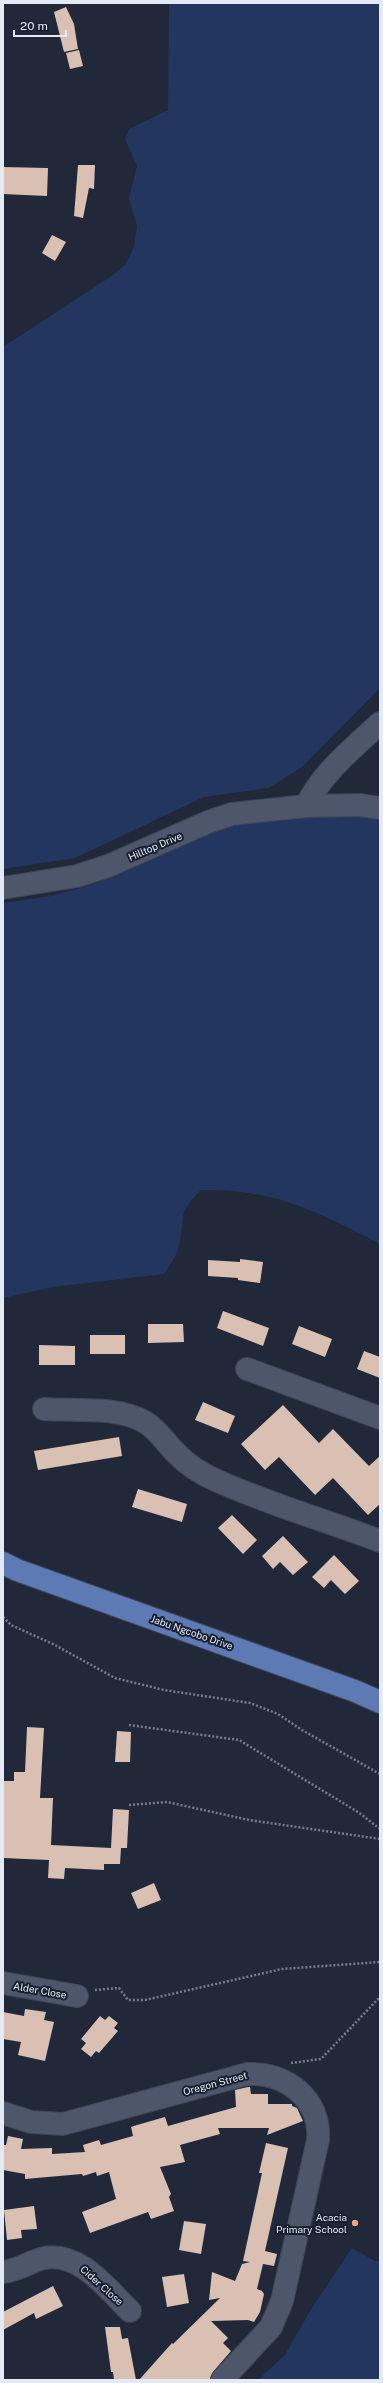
<svg xmlns="http://www.w3.org/2000/svg" width="383" height="2383" viewBox="0 0 383 2383" font-family="'Public Sans',sans-serif">
<style>
.green{fill:#23365f}
.building{fill:#dabfb3}
.lines{fill:none;stroke-linecap:round;stroke-linejoin:round}
.minor-casing{stroke:#3d4554;stroke-width:24}
.major-casing{stroke:#3d4554;stroke-width:24}
.path{stroke:#767e8d;stroke-width:2.5;stroke-dasharray:2 2;stroke-linecap:butt}
.minor{stroke:#4d566a;stroke-width:22}
.major{stroke:#5e7ab5;stroke-width:22}
.poi-dot{fill:#f1a17c;stroke:#161e30;stroke-width:1.5}
.labels{text-anchor:middle;stroke-width:4;stroke-linejoin:round;paint-order:stroke}
.street-label{font-size:10px;fill:#e3eaf6;stroke:#161e30}
.poi-label{font-size:10px;fill:#e3eaf6;stroke:#161e30;text-anchor:end}
</style>
<rect width="100%" height="100%" fill="#20283a"/>
<g class="green">
<polygon points="169,3 380,3 380,688 302,767 269,788 204,797 75,858 3,869 3,347 110,277 125,265 134,247 137,226 129,198 137,166 125,139 129,129 168,110"/>
<path d="M 343,813 L 380,819 L 380,1244 C 319,1212 272,1188 201,1190 C 174,1216 187,1218 178,1249 C 176,1257 169,1266 164,1274 L 53,1287 L 3,1298 L 3,903 L 51,896 L 97,883 L 203,835 L 248,821 Z"/>
<polygon points="352,2248 375,2261 380,2261 380,2380 258,2380 285,2355 310,2311"/>
</g>
<g class="building">
<polygon points="66,7 74,24 78,49 64,52 54,12"/>
<polygon points="79,50 83,66 70,69 66,53"/>
<polygon points="78,165 95,165 94,189 89,188 83,218 74,216"/>
<polygon points="3,167 48,168 47,196 3,194"/>
<polygon points="52,235 66,242 55,261 42,253"/>
<polygon points="240,1259 263,1262 260,1283 238,1280 238,1278 208,1276 208,1260 240,1262"/>
<polygon points="223,1311 269,1328 263,1346 217,1328"/>
<polygon points="148,1324 183,1324 184,1342 148,1343"/>
<polygon points="299,1326 332,1339 325,1357 292,1344"/>
<rect x="90" y="1335" width="35" height="19"/>
<polygon points="39,1345 75,1346 75,1365 39,1365"/>
<polygon points="364,1351 380,1357 380,1378 357,1369"/>
<polygon points="203,1402 235,1416 228,1433 195,1420"/>
<polygon points="283,1405 319,1443 333,1429 369,1466 380,1456 380,1504 368,1515 333,1478 315,1495 279,1457 265,1470 241,1444"/>
<polygon points="119,1437 122,1456 38,1470 34,1451"/>
<polygon points="138,1489 187,1504 182,1522 132,1507"/>
<polygon points="232,1515 257,1540 243,1554 218,1528"/>
<polygon points="283,1536 308,1562 293,1575 280,1562 273,1569 262,1556"/>
<polygon points="334,1555 359,1581 345,1594 331,1580 324,1588 312,1577"/>
<polygon points="27,1727 44,1728 40,1798 53,1798 51,1845 111,1848 113,1809 129,1810 127,1848 121,1848 120,1864 104,1864 104,1870 65,1868 64,1879 48,1878 49,1860 3,1858 3,1781 14,1781 14,1772 25,1772"/>
<polygon points="117,1731 131,1732 130,1762 115,1762"/>
<polygon points="154,1883 161,1900 138,1909 131,1893"/>
<polygon points="25,2009 46,2012 44,2020 54,2022 45,2061 18,2055 21,2042 3,2039 3,2012 24,2016"/>
<polygon points="100,2016 105,2020 109,2016 118,2023 114,2028 118,2031 99,2053 96,2051 91,2057 81,2049 86,2043 81,2039"/>
<polygon points="248,2087 250,2087 251,2094 268,2094 268,2104 292,2104 292,2106 297,2108 303,2121 267,2135 269,2128 218,2128 220,2134 180,2145 185,2162 160,2167 171,2194 169,2197 174,2211 151,2219 148,2212 90,2233 82,2212 116,2199 109,2172 97,2176 96,2172 83,2176 82,2174 25,2179 25,2174 3,2170 3,2145 6,2145 8,2136 23,2139 21,2149 52,2148 52,2154 85,2152 83,2145 99,2140 101,2145 133,2136 131,2127 137,2125 165,2117 168,2126 236,2107 235,2090"/>
<polygon points="266,2143 288,2148 265,2251 277,2254 274,2266 263,2264 257,2289 262,2291 264,2294 260,2312 254,2322 248,2320 211,2321 228,2338 223,2343 231,2351 213,2372 210,2380 139,2380 172,2343 173,2344 220,2298 209,2300 212,2272 235,2281 242,2264 250,2262 243,2261 262,2173 259,2173"/>
<polygon points="34,2206 37,2229 21,2230 22,2238 7,2240 4,2210"/>
<polygon points="184,2221 206,2224 201,2254 179,2250"/>
<polygon points="184,2274 189,2303 167,2307 162,2277"/>
<polygon points="53,2286 63,2306 36,2319 34,2313 3,2330 3,2312"/>
<polygon points="105,2327 120,2327 122,2339 128,2338 136,2380 114,2380 113,2372 111,2372"/>
</g>
<g class="lines">
<g class="minor-casing">
<g id="minor">
<path d="M 306,806 C 322,773 353,748 380,723"/>
<polyline points="3,888 77,876 108,866 208,822 232,814 306,806 360,805 380,808"/>
<polyline points="247,1369 380,1418"/>
<path d="M 44,1409 C 75,1411 117,1406 145,1422 C 158,1430 165,1442 175,1452 C 188,1466 203,1475 220,1482 C 272,1505 327,1521 380,1541"/>
<polyline points="3,1983 77,1996"/>
<path d="M 3,2113 L 31,2122 L 63,2124 L 247,2074 C 286,2072 321,2099 318,2140 L 282,2301 L 271,2327 L 222,2380"/>
<path d="M 3,2272 C 18,2270 30,2262 44,2258 C 80,2251 107,2289 130,2311"/>
</g>
</g>
<g class="major-casing">
<polyline id="major" points="3,1563 17,1570 355,1691 380,1702"/>
</g>
<g class="path">
<polyline points="3,1617 11,1625 53,1644 115,1678 164,1690 250,1703 278,1714 302,1730 380,1774"/>
<polyline points="129,1725 239,1740 358,1812 380,1829"/>
<polyline points="129,1805 167,1802 249,1820 380,1839"/>
<polyline points="95,1990 119,1988 128,2000 145,2000 282,1969 380,1962"/>
<polyline points="291,2063 321,2059 380,1997"/>
</g>
<use href="#minor" class="minor"/>
<use href="#major" class="major"/>
</g>
<circle class="poi-dot" cx="355" cy="2223" r="4"/>
<g class="labels">
<g class="street-label">
<text transform="translate(155 846) rotate(-23)" y="4">Hilltop Drive</text>
<text transform="translate(192 1632) rotate(19)" y="4">Jabu Ngcobo Drive</text>
<text transform="translate(40 1990) rotate(10)" y="4">Alder Close</text>
<text transform="translate(215 2083) rotate(-15)" y="4">Oregon Street</text>
<text transform="translate(102 2285) rotate(42)" y="4">Cider Close</text>
</g>
<g class="poi-label">
<text x="347" y="2221">Acacia<tspan x="347" dy="12">Primary School</tspan></text>
</g>
</g>
<rect width="383" height="2383" fill="none" stroke="#e3eaf6" stroke-width="8"/>
<path d="M14 30v6h52v-6" fill="none" stroke="#e3eaf6" stroke-width="2"/>
<text x="20" y="30" font-size="12" fill="#e3eaf6" stroke="#161e30" stroke-width="3" paint-order="stroke">20 m</text>
</svg>
